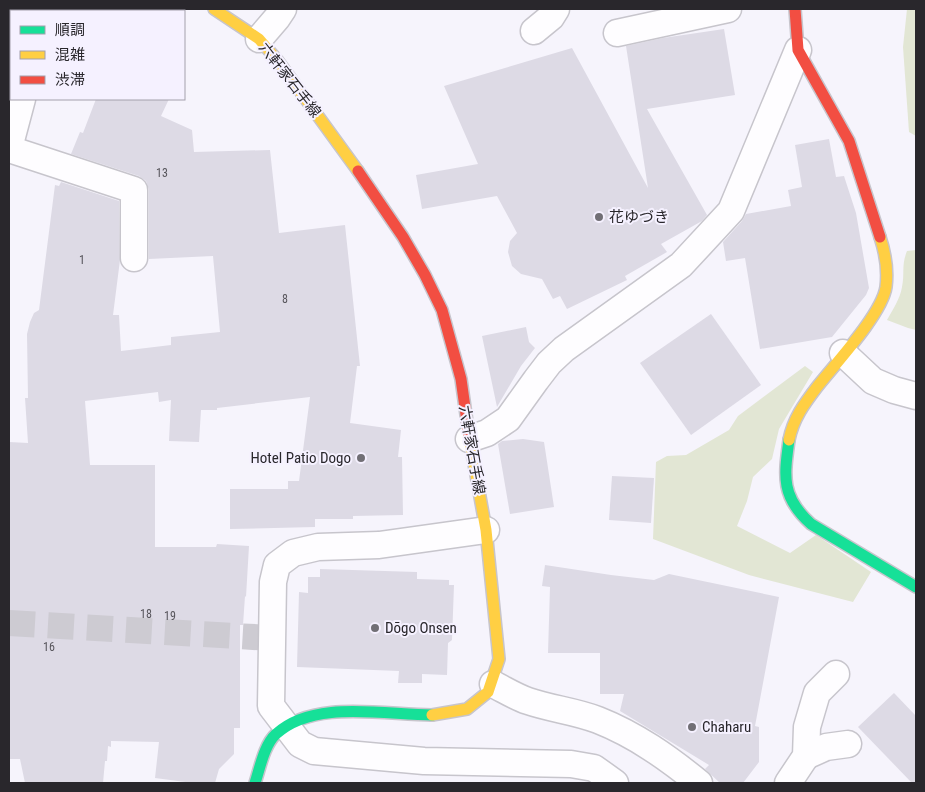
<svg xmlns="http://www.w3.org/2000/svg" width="925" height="792" viewBox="0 0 925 792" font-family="'Roboto Condensed','Noto Sans JP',sans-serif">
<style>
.green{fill:#e2e6d4}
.building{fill:#dddae5}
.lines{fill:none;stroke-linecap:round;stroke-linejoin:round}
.street-tunnel{stroke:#cdcbd2;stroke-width:26;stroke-dasharray:26 13;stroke-linecap:butt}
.street-casing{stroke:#c7c5cc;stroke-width:29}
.fast-casing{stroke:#c7c5cc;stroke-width:14}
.slow-casing{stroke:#c7c5cc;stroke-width:14}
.jam-casing{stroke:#c7c5cc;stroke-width:14}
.street{stroke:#fefdff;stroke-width:26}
.fast{stroke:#16e098;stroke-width:11}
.slow{stroke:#ffcf43;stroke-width:11}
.jam{stroke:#f24e42;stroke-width:11}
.poi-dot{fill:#716f75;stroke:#f5f1ff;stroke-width:2}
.labels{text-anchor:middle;stroke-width:4;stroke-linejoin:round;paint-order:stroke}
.number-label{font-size:12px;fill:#57555b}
.street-label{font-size:15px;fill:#29272c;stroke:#f5f1ff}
.poi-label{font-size:15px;fill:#29272c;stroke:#f5f1ff;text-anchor:start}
</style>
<rect width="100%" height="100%" fill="#f6f4fc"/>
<g class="green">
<polygon points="907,9 916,9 916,136 909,132 903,47"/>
<path d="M 916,250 L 916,330 L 908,328 L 887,320 C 893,309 900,299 902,287 C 905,273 901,266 907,251 Z"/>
<polygon points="805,366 813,372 779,429 772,459 753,477 747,501 737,526 790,553 816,535 871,572 853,602 749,575 653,539 656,462 667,456 686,455 729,430 738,416"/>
</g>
<g class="building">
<polygon points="724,29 735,95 647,109 707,215 702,221 661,244 667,252 625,276 627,280 567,309 560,296 553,299 542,279 521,274 512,266 508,252 510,241 517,233 497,196 422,209 416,175 478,164 444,86 572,48 648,188 626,46 663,38"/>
<polygon points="96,99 169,99 161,116 192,130 194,152 270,150 279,233 345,225 360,366 357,366 350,423 401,430 398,457 402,457 403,515 353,516 353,519 315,519 315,527 230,529 230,489 288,489 288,481 299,481 310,397 217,408 217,410 201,410 199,442 169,441 171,400 159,402 158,392 85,401 90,465 155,465 155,547 216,547 217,544 249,546 246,597 245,596 243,625 240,625 240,728 234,728 234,754 219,769 215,783 193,783 155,778 159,742 111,741 111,747 108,746 107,761 105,761 103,783 25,783 20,759 9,759 9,442 28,443 25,398 28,398 27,334 30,322 34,313 39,310 55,185 59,186 61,182 119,201 120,260 113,315 119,315 121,351 171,345 171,337 220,332 213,256 149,259 149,190 146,181 139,176 71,154 80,132 83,133"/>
<polygon points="829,139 836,177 844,176 856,213 869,288 866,295 832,337 760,349 745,258 726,261 723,242 742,221 746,214 791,206 788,190 802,187 795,145"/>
<polygon points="711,314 761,385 691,435 640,363"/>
<polygon points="526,327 529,342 535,348 521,366 497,407 482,336"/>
<polygon points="523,439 544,442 554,507 510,514 498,444 502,441"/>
<polygon points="612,476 654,478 651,523 609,520"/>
<polygon points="545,565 611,575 654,580 669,574 779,597 755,726 759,727 759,762 743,783 720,783 705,769 709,765 620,711 624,694 600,694 600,653 548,653 550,587 542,586"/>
<polygon points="320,569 417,572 417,579 449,580 449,585 454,585 452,640 448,643 447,675 422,674 422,683 398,683 399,671 297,667 299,592 308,593 308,577 320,577"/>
<polygon points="894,693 916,716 916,783 912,783 858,727"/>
</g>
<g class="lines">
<polyline class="street-tunnel" points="9,623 271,638"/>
<g class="street-casing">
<g id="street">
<polyline points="46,11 47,9"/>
<polyline points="534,31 551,17 556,9"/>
<polyline points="617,33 728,9"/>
<polyline points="259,39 277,18 283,9"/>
<polyline points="9,148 22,99"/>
<polyline points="9,149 134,190 134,258"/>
<polyline points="843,353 873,381 894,390 916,396"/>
<polyline points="469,439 487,433 508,419 536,380 549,363 564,349 681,265 731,211 798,50"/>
<polyline points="486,530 379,545 318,547 293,553 277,565 273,582 271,706 300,744 314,751 424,761 571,764 594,768 615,783"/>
<path d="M 493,684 C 505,690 516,697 528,701 C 551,709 575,711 598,720 C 636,735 668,758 699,783"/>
<polyline points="806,756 826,747 848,744"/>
<polyline points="788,783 806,756 807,727 817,693 836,674"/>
</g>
</g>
<g class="fast-casing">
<g id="fast">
<path d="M 789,440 C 784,477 781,497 811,524 L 916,587"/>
<path d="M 255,783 C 260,768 264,745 276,734 C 314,699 385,715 432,715"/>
</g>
</g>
<g class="slow-casing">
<g id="slow">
<polyline points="214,9 259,39 278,61 358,171"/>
<path d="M 789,440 C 793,419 804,404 817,387 C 836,363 882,314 886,287 C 888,271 885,252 880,237"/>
<polyline points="432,715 467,709 488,692 499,659 486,530 469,436"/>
</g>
</g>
<g class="jam-casing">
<g id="jam">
<polyline points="795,9 798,50 849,141 880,237"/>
<polyline points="358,171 403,237 425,275 442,310 461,379 469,436"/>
</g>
</g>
<use href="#street" class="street"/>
<use href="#fast" class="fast"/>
<use href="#slow" class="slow"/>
<use href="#jam" class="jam"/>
</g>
<g class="poi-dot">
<circle cx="599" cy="217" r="5"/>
<circle cx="361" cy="458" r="5"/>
<circle cx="375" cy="628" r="5"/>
<circle cx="692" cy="727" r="5"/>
</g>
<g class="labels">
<g class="number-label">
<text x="162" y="177">13</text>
<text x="82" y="264">1</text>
<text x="285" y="303">8</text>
<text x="146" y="618">18</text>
<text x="170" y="620">19</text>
<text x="49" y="651">16</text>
</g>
<g class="street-label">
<text transform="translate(290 80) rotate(52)" y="5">六軒家石手線</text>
<text transform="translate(472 450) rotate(80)" y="5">六軒家石手線</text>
</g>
<g class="poi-label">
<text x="609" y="222">花ゆづき</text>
<text x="351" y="463" text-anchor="end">Hotel Patio Dogo</text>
<text x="385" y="633">Dōgo Onsen</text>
<text x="702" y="732">Chaharu</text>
</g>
</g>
<rect width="925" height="792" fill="none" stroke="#29272c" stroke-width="20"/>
<rect x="10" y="10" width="175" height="90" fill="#f5f1ff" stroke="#a3a0ab"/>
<rect x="20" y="26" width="25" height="8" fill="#16e098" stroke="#a3a0ab"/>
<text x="55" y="35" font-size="15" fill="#29272c">順調</text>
<rect x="20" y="51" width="25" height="8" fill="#ffcf43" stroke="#a3a0ab"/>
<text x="55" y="60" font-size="15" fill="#29272c">混雑</text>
<rect x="20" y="76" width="25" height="8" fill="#f24e42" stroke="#a3a0ab"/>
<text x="55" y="85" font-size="15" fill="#29272c">渋滞</text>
</svg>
